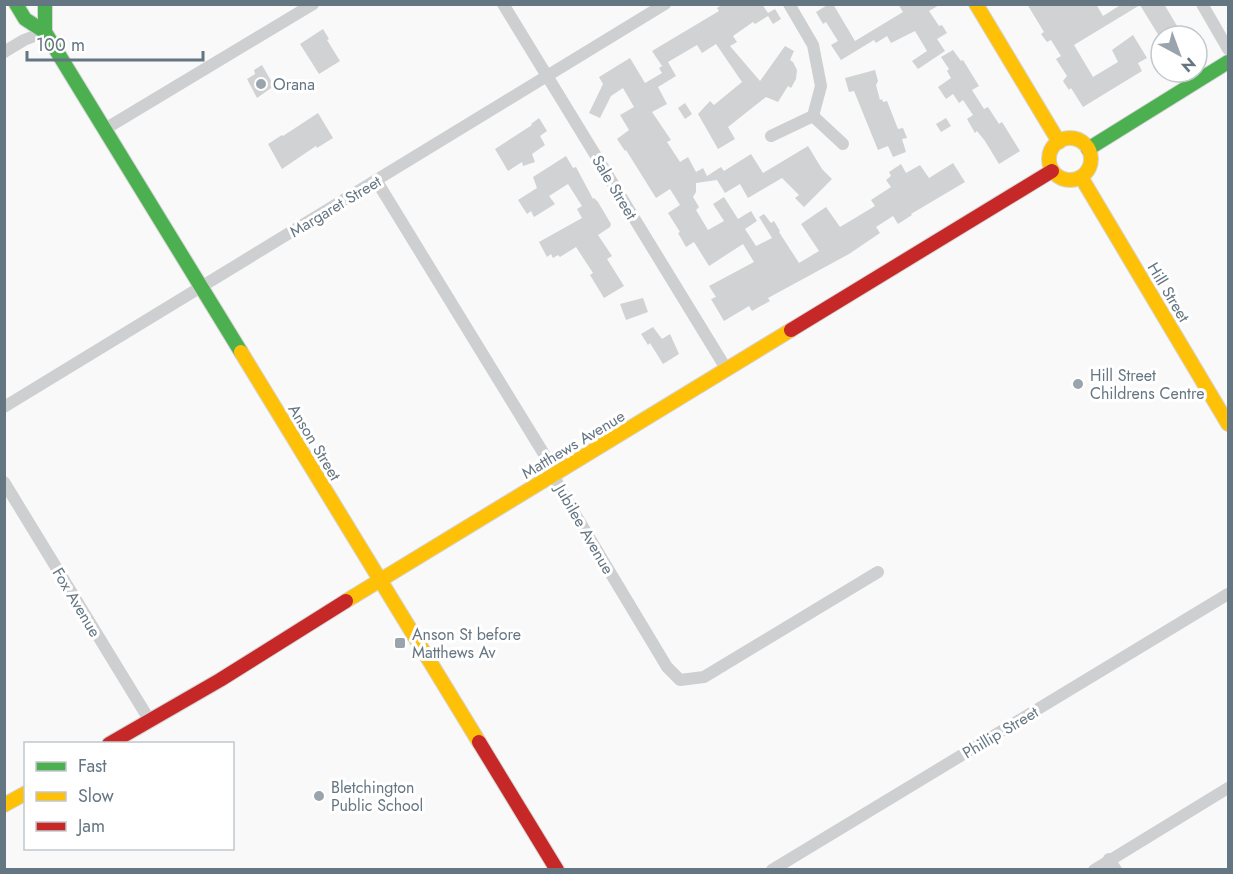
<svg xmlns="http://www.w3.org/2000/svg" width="1233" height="874" viewBox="0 0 1233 874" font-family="Jost,sans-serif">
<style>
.building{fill:#d0d2d3}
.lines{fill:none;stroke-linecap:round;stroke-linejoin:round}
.fast-casing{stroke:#d5d6d7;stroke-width:16}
.slow-casing{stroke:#d5d6d7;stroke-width:16}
.jam-casing{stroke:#d5d6d7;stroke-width:16}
.street{stroke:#cecfd0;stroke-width:12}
.fast{stroke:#4caf50;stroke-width:14}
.slow{stroke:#ffc107;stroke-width:14}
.jam{stroke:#c62828;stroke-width:14}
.poi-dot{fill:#99a4ac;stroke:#fff;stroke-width:2}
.labels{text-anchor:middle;stroke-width:6;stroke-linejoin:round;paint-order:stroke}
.poi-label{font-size:16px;fill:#657683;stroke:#fff;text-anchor:start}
.street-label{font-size:16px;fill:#657683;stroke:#fff}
</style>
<rect width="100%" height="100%" fill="#f9f9f9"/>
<g class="building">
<polygon points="723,4 762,4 768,13 775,9 781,19 773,24 768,16 755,24 753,22 733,36 737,42 730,46 760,81 785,46 794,51 790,60 793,62 797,70 796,79 791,88 788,86 778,102 766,97 728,127 735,139 718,149 698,114 710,101 714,105 742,82 716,44 702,53 697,45 668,62 676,76 658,87 667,104 652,112 671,140 667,142 680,162 688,157 696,172 703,168 707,176 721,167 724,171 751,154 763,173 808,146 822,169 832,179 804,207 795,198 799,195 782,178 748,198 740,184 725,193 717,180 696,183 696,192 693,197 699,207 696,210 708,230 724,221 713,204 724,197 738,219 751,211 757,221 745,229 756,246 772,238 759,217 764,214 771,223 774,221 780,231 779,232 799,263 819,251 801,224 826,207 840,227 875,206 871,200 891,187 886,180 891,176 889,172 901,164 906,173 920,165 929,178 953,163 965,182 911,214 912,215 898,224 893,216 876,227 880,233 849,254 768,298 770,301 752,311 749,306 724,321 711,299 716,297 709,286 754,262 743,244 709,266 694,242 686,247 678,233 680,232 668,213 680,205 670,189 656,198 626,150 625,151 617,139 629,130 620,115 634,107 623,88 611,96 600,118 589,113 603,84 599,77 630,58 645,83 662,73 659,68 664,65 662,66 652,51 719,11 717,8"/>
<polygon points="829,4 833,4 855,41 903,12 898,4 941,4 929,11 939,26 942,25 947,33 937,39 945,51 918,69 912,61 927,51 915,31 891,43 887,36 876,43 874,40 841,60 831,45 838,41 826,22 823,24 816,12"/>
<polygon points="1027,4 1096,4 1103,16 1122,4 1164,4 1183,36 1159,36 1140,5 1074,45 1093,77 1118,62 1112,50 1133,35 1147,58 1138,63 1142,71 1083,107 1071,88 1069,90 1063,81 1067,76 1056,59 1061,56 1051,40 1047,42 1041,34 1044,32"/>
<polygon points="323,29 329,39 327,40 340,61 319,74 300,44"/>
<polygon points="953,50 961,61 963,60 979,86 972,90 984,109 988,107 999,124 1002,122 1020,151 999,164 985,141 977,131 975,133 967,119 973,115 963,100 959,103 953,94 946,99 938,87 951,78 947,71 949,69 941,57"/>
<polygon points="262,65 274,86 257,98 247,79 255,74 254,70"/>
<polygon points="875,70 878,81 876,85 880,100 882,99 883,102 887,101 898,129 903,128 907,138 902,139 906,152 893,157 888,146 878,150 854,91 849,92 845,78"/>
<polygon points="685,103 692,114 685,119 678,108"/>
<polygon points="318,113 333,138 317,148 316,146 282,169 268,144 282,135 283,136"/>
<polygon points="539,118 547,131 540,136 545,145 532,154 535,162 523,166 522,162 508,171 495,149 532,125 531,124"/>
<polygon points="946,118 951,126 941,132 936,124"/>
<polygon points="566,156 573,168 576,167 593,199 594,198 598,202 611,224 610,227 598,235 612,256 607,259 624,286 604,298 590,275 593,273 576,247 560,257 558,255 553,258 551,254 547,257 539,242 582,218 577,209 582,206 568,184 549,196 555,204 534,217 531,211 527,214 518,200 537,188 533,177"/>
<polygon points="643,298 648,312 626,320 620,304"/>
<polygon points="653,327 662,339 670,334 679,354 663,364 650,343 648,345 641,334"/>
</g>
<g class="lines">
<g class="fast-casing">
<g id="fast">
<polyline points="16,4 25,19 45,32 241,352"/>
<polyline points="45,4 45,32"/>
<polyline points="1088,149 1228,62"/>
</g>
</g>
<g class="slow-casing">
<g id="slow">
<polyline points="976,4 1059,142"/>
<circle cx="1070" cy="159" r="21"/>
<polyline points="1081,177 1228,424"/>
<polyline points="241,352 479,742"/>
<polyline points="346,601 791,330"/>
<polyline points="4,805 26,793"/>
</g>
</g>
<g class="jam-casing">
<g id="jam">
<polyline points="791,330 1052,171"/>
<polyline points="479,742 557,870"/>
<polyline points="109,744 220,680 346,601"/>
</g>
</g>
<g class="street">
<polyline points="503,4 727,370"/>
<polyline points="1202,4 1228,49"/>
<polyline points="4,52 24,40 45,32"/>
<polyline points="813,116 843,144"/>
<polyline points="105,129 313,4"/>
<polyline points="771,136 813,116 821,86 813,45 789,4"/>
<polyline points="376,180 547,459 560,489 667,667 680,680 704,677 878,572"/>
<polyline points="4,407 665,4"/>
<polyline points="4,482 150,721"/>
<polyline points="1109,859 1116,870"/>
<polyline points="772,870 1228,594"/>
<polyline points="1094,870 1228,788"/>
</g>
<use href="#fast" class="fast"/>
<use href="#slow" class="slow"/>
<use href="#jam" class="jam"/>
</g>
<g class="poi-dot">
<circle cx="261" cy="84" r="6"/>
<circle cx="1078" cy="384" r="6"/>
<rect x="394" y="637" width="12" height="12" rx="3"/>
<circle cx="319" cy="796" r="6"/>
</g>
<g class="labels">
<g class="poi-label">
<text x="273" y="90">Orana</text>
<text x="1090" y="381">Hill Street<tspan x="1090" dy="18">Childrens Centre</tspan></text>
<text x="412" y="640">Anson St before<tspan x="412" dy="18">Matthews Av</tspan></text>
<text x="331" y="793">Bletchington<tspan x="331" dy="18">Public School</tspan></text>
</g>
<g class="street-label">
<text transform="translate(615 187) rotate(59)" y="6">Sale Street</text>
<text transform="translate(335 206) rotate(-31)" y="6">Margaret Street</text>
<text transform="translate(1169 292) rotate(59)" y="6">Hill Street</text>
<text transform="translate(315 442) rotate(59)" y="6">Anson Street</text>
<text transform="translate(573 444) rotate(-31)" y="6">Matthews Avenue</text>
<text transform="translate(585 529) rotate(60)" y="6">Jubilee Avenue</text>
<text transform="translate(77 602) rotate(59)" y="6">Fox Avenue</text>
<text transform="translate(1000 732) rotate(-31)" y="6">Phillip Street</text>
</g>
</g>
<rect width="1233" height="874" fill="none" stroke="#657683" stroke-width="12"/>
<rect x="24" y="742" width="210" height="108" fill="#ffffff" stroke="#c1c8cd" stroke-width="1.5"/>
<rect x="36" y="762" width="30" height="9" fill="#4caf50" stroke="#c1c8cd" stroke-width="1.5"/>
<text x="78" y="772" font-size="18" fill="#657683">Fast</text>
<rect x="36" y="792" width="30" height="9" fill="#ffc107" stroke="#c1c8cd" stroke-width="1.5"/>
<text x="78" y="802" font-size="18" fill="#657683">Slow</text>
<rect x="36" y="822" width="30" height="9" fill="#c62828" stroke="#c1c8cd" stroke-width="1.5"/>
<text x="78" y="832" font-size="18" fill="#657683">Jam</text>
<g transform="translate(1179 54) rotate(139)"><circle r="28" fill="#ffffff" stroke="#c1c8cd" stroke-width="1.5"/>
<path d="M0-4.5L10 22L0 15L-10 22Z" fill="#99a4ac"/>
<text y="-9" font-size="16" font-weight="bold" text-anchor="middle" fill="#657683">N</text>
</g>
<path d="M27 51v9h176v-9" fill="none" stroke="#657683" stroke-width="3"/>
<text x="36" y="51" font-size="18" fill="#657683" stroke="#ffffff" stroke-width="4.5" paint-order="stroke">100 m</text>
</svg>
